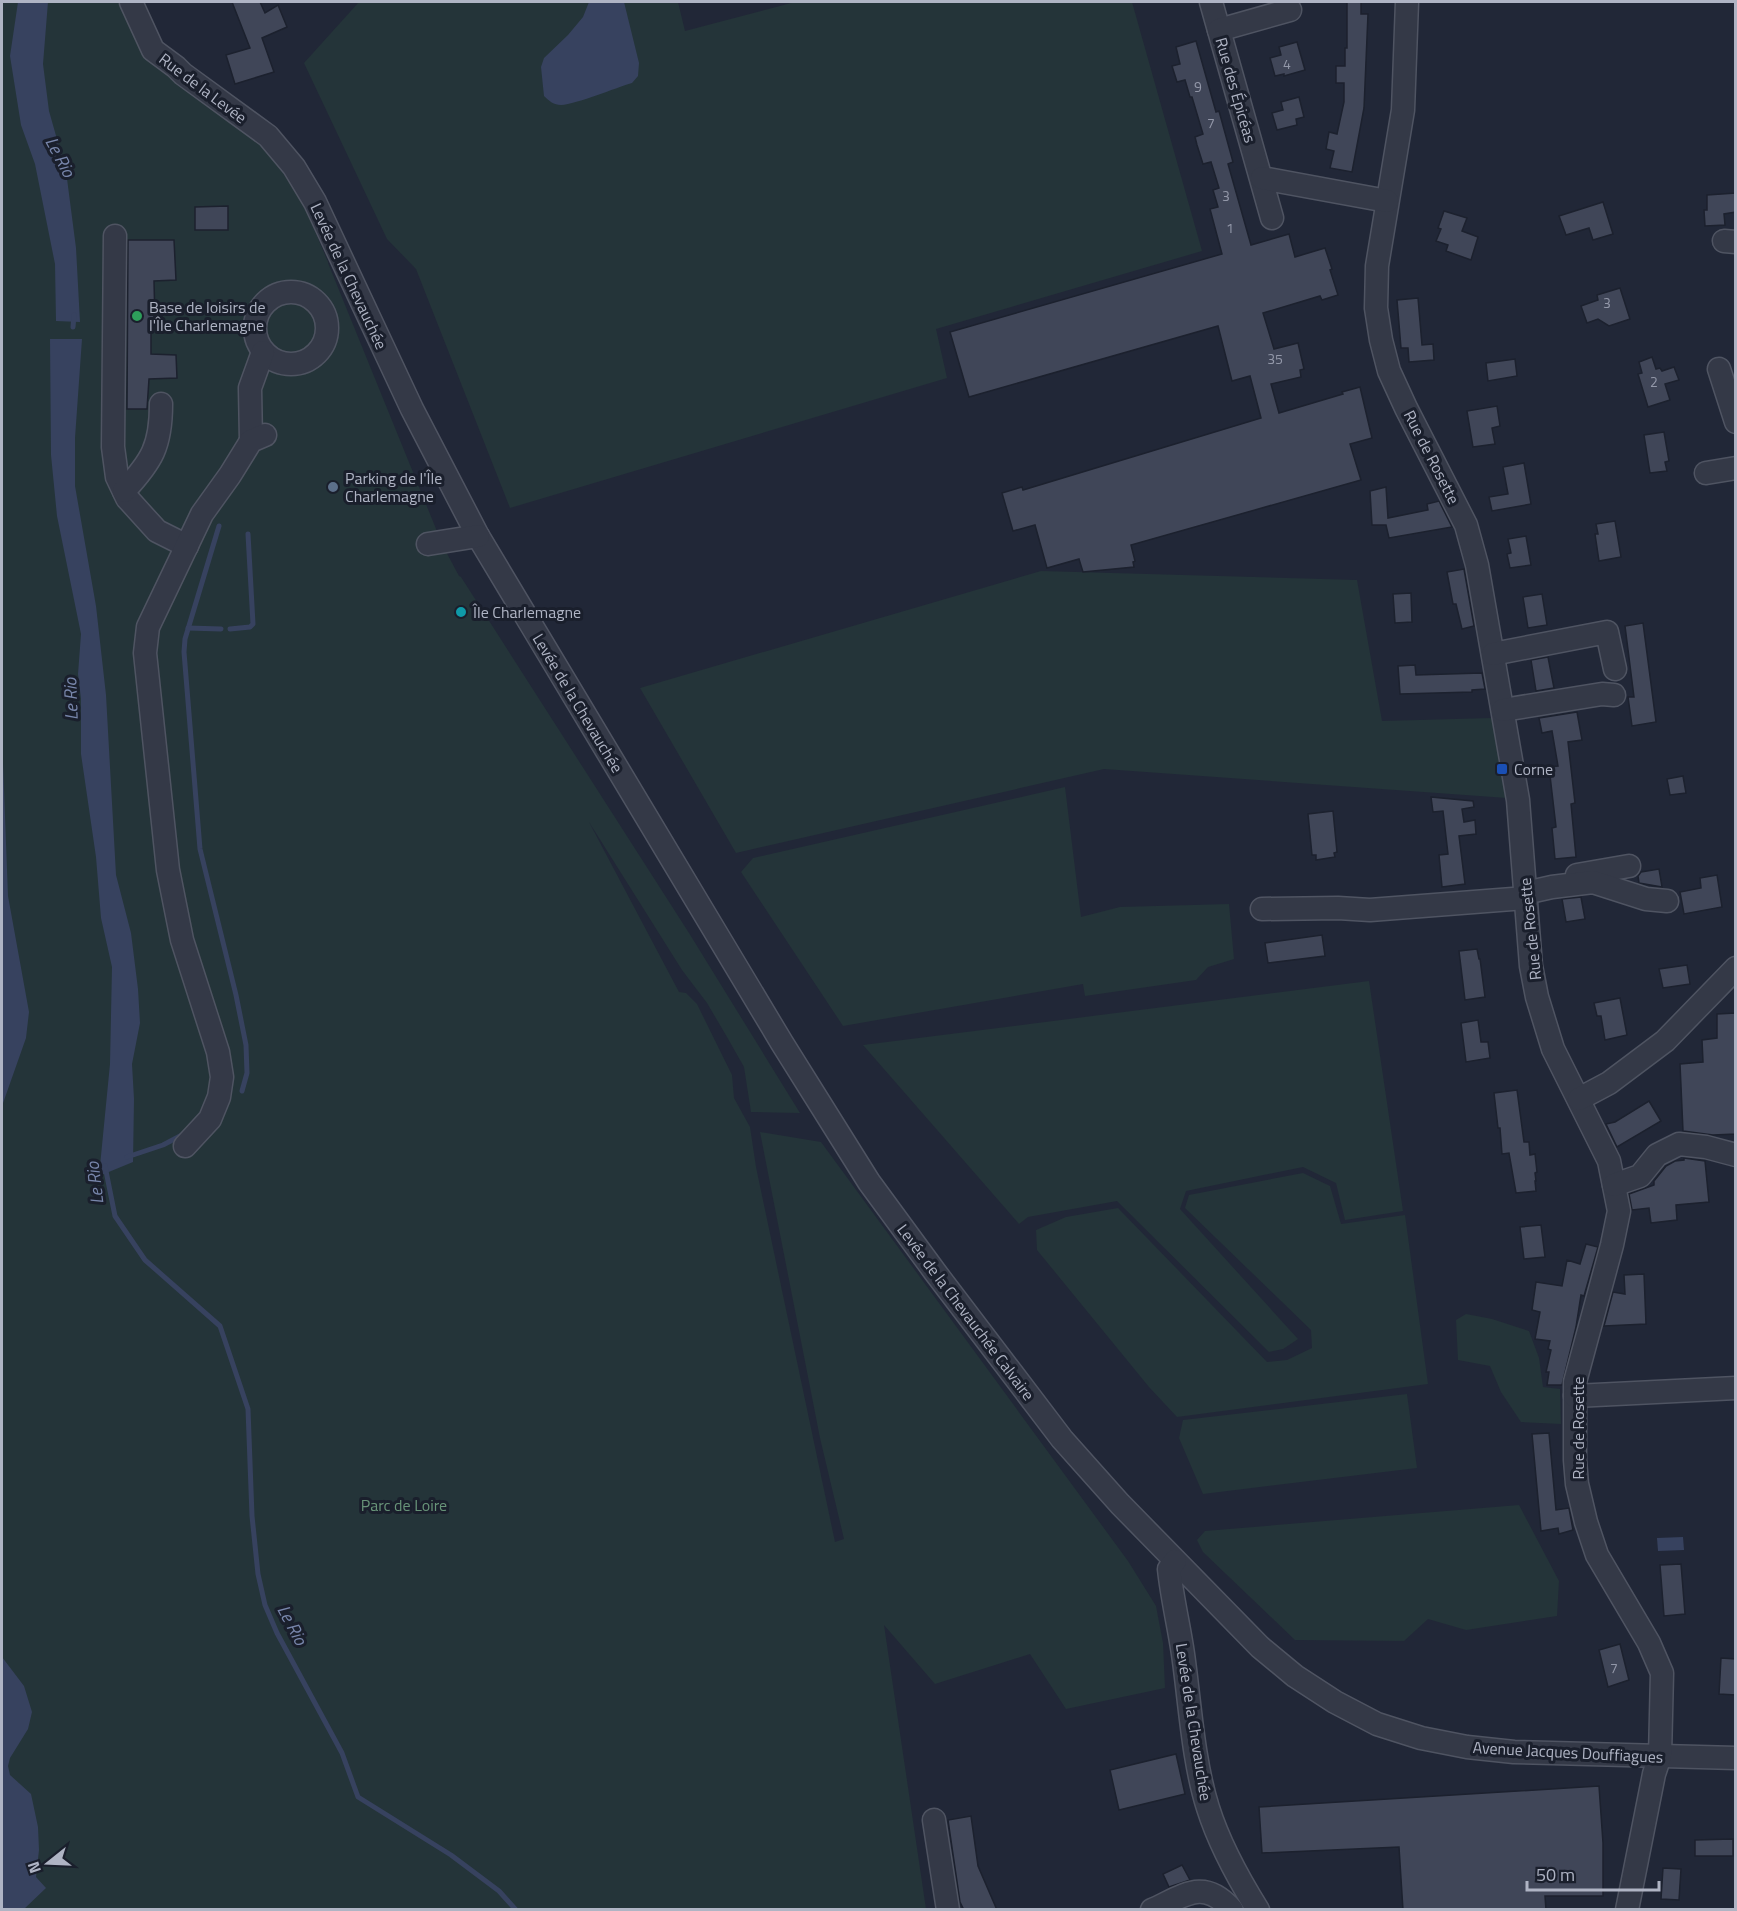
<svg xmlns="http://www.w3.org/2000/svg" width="1737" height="1911" viewBox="0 0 1737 1911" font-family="'Titillium Web',sans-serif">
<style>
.green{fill:#243439}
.water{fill:#37425f}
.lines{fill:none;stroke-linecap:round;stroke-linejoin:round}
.stream{stroke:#37425f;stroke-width:5}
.building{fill:#404658;stroke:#1c212e;stroke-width:1.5}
.minor-casing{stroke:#4f5462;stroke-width:25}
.minor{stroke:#343947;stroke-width:22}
.leisure-dot{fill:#2e9e5b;stroke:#1a1f2c;stroke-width:2}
.service-dot{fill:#5c6f8a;stroke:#1a1f2c;stroke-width:2}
.culture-dot{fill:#0f9aa8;stroke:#1a1f2c;stroke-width:2}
.transit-dot{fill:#1a4fb4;stroke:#1a1f2c;stroke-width:2}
.labels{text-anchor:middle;stroke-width:6;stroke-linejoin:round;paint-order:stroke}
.number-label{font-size:14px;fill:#9398a9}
.street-label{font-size:16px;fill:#afb4c4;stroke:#1a1f2c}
.poi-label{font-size:16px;fill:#afb4c4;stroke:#1a1f2c;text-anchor:start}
.park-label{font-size:16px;fill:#689378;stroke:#1a1f2c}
.water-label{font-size:18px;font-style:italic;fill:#7886ab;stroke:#1a1f2c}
</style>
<rect width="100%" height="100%" fill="#212737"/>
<g class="green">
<polygon points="2,2 126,2 143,48 265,146 303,203 328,262 328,263 443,546 459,576 461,577 689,933 800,1113 751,1112 744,1067 727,1037 707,1003 682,970 589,822 679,992 686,993 697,1004 732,1075 734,1098 750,1127 756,1167 835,1542 844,1539 820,1438 760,1132 821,1142 1128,1561 1156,1606 1163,1643 1165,1688 1066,1709 1030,1654 935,1684 884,1625 926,1909 2,1910"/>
<polygon points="359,2 678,2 685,31 795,2 1132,2 1202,251 936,329 947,378 510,508 416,269 387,239 304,63"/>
<polygon points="1041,571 1357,580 1382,721 1492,718 1507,798 1104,769 736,853 640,688"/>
<polygon points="1065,787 1081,917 1120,907 1229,904 1234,959 1208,967 1196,980 1085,996 1083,984 843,1026 741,872 753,858"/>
<polygon points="1369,981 1403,1211 1345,1220 1336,1183 1303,1167 1186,1191 1180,1209 1298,1339 1283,1349 1269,1352 1117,1201 1028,1217 1019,1224 863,1045"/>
<polygon points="1303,1173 1330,1186 1341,1224 1405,1215 1428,1384 1177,1417 1149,1387 1037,1250 1036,1230 1066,1217 1118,1208 1267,1362 1287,1360 1312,1348 1311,1330 1185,1208 1189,1195"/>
<polygon points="1466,1314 1492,1319 1529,1331 1539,1358 1543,1387 1560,1389 1561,1424 1521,1422 1501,1392 1490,1366 1458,1360 1456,1320"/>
<polygon points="1407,1394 1417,1468 1203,1494 1179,1438 1183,1420"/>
<polygon points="1519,1505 1559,1581 1557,1616 1466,1630 1428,1619 1404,1641 1295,1640 1203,1552 1197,1540 1205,1531"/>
</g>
<g class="water">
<polygon points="18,2 48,2 43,64 49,111 66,171 76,248 80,322 56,321 55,264 35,164 21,125 10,56"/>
<path d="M 589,2 L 624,2 L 639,63 L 638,76 L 632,83 C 615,88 577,104 561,105 C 554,105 549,101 544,96 L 541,67 L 544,58 L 568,35 L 583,17 Z"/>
<polygon points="50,339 82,339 75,438 75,486 96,606 106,695 116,875 131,933 138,989 140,1023 132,1064 134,1099 133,1162 99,1176 110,1064 112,967 101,918 96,857 81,754 81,699 78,674 81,634 57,516 51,455"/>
<polygon points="2,736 8,896 29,1012 26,1038 2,1106"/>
<polygon points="1683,1537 1684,1550 1658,1551 1657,1538"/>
<polygon points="2,1657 24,1686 32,1712 28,1729 10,1758 8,1766 10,1775 31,1794 38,1827 39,1850 36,1877 46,1888 24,1909 2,1909"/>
</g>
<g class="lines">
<g class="stream">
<polyline points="73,327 74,315"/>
<polyline points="219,526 185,639 184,652 200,849 236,995 246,1045 247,1073 242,1091"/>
<polyline points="188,628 221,629"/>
<polyline points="230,629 250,627 253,624 248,534"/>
<polyline points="127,1157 163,1145 182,1135"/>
<polyline points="105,1166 115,1216 145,1260 220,1326 248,1409 252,1516 258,1574 265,1605 277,1633 342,1753 358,1797 451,1855 499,1891 516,1910"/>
</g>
</g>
<g class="building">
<polygon points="232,2 260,2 265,13 278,5 287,27 262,38 274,72 235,84 226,55 250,48"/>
<polygon points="1347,2 1361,2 1361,14 1368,14 1364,108 1352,172 1330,168 1334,151 1326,149 1329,132 1337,134 1344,102 1344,83 1336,83 1336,66 1345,66 1345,48 1347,48"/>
<polygon points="1196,41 1216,112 1219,111 1233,162 1228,164 1251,245 1289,234 1295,257 1325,248 1332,269 1330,270 1338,295 1322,300 1320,296 1263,313 1274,349 1298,343 1304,369 1300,370 1301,377 1271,384 1279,413 1343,394 1342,392 1360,387 1372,438 1350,444 1361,480 1131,545 1135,561 1133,562 1134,567 1083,572 1079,559 1047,568 1035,525 1013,531 1002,493 1022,487 1023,490 1261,418 1250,376 1232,381 1218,326 969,397 950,332 1222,254 1210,209 1218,207 1213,190 1219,188 1211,162 1203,164 1197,145 1195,137 1203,134 1192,97 1190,97 1185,80 1177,82 1172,66 1180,64 1176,47"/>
<polygon points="1297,42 1305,70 1284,76 1284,74 1275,76 1270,58 1281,55 1279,47"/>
<polygon points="1299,97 1304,117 1296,119 1297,125 1277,130 1272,113 1283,110 1281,102"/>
<polygon points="1736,193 1736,212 1724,214 1725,225 1705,226 1704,210 1707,210 1707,195"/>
<polygon points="1603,202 1613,234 1593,240 1589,228 1566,235 1559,216"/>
<polygon points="228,206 228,230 195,230 195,207"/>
<polygon points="1444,211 1467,218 1462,231 1478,237 1471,260 1446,251 1448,245 1436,241 1441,229 1438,228"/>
<polygon points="128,240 174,240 176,280 154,281 155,322 151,322 151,354 176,355 177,378 149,379 147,409 127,409"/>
<polygon points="1620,288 1630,319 1609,326 1598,319 1587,323 1581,306 1598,300 1597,295"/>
<polygon points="1418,298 1422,345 1433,344 1434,360 1409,362 1408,348 1401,348 1397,300"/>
<polygon points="1652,357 1656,369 1660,368 1662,371 1674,367 1679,380 1665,384 1670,400 1648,407 1638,374 1642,373 1639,362"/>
<polygon points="1515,359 1517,376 1488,381 1486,363"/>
<polygon points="1497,406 1500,426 1492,428 1495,444 1473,447 1467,411"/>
<polygon points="1664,432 1669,461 1665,462 1667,471 1650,473 1644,435"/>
<polygon points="1524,463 1531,504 1492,511 1489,497 1508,494 1503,467"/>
<polygon points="1386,487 1388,518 1428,510 1427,504 1439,501 1452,527 1389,538 1386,525 1372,525 1370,491"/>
<polygon points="1615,521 1621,557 1599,561 1595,534 1598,534 1596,524"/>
<polygon points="1526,536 1531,565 1510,568 1507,554 1511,553 1508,539"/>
<polygon points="1464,569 1474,626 1462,629 1456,604 1453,604 1447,572"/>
<polygon points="1411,593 1412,622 1395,623 1393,594"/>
<polygon points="1542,594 1547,625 1528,628 1523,597"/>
<polygon points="1643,623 1656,722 1632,726 1628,697 1634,697 1625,626"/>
<polygon points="1548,657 1554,688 1536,691 1531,660"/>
<polygon points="1415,665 1416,675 1482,673 1485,689 1472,690 1472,692 1400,694 1398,666"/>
<polygon points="1577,712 1582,740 1568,742 1575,803 1571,804 1576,857 1555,859 1552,828 1556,827 1549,767 1558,766 1552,731 1542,733 1539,718"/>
<polygon points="1683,776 1686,793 1670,795 1667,779"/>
<polygon points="1431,797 1473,801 1474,807 1462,809 1464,822 1475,820 1476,834 1459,836 1465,884 1442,887 1439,855 1448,854 1443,811 1433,812"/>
<polygon points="1333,811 1337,852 1334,853 1335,857 1316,860 1316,855 1312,855 1308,814"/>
<polygon points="1659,869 1662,887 1639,883 1638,876 1641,872"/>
<polygon points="1717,875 1722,907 1684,914 1680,892 1701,888 1700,878"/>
<polygon points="1581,897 1585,919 1566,922 1562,899"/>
<polygon points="1322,935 1325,956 1268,963 1265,943"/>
<polygon points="1477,949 1479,959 1480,959 1485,997 1465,1000 1459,951"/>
<polygon points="1687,965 1690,984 1663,988 1659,969"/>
<polygon points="1620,998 1627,1035 1605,1040 1601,1016 1597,1016 1594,1003"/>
<polygon points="1736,1013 1736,1134 1713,1135 1683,1131 1680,1064 1703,1062 1702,1040 1717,1038 1717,1014"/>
<polygon points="1478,1020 1481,1042 1488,1042 1490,1058 1466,1062 1461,1023"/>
<polygon points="1517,1090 1524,1142 1529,1142 1530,1155 1535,1154 1537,1172 1535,1173 1536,1181 1535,1181 1536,1191 1516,1193 1509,1153 1502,1154 1500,1128 1498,1128 1494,1093"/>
<polygon points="1649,1101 1661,1121 1617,1147 1606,1124 1615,1122"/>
<polygon points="1684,1158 1705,1161 1709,1202 1676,1205 1677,1220 1651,1223 1649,1208 1632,1210 1629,1194 1654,1185 1654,1181 1666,1166 1675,1161 1684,1160"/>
<polygon points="1541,1225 1545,1257 1524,1259 1520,1227"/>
<polygon points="1586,1244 1598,1247 1584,1296 1581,1295 1576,1327 1562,1385 1547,1385 1549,1372 1546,1372 1551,1350 1548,1349 1550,1341 1535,1339 1540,1312 1532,1310 1536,1282 1562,1286 1567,1260 1580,1264"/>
<polygon points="1644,1274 1646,1324 1604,1326 1613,1292 1625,1294 1624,1275"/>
<polygon points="1549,1433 1556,1510 1569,1508 1573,1530 1559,1534 1558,1528 1541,1531 1532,1434"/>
<polygon points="1681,1564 1685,1614 1664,1616 1660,1565"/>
<polygon points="1620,1644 1629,1680 1608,1687 1599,1650"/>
<polygon points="1721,1658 1736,1659 1736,1695 1719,1694"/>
<polygon points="1176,1754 1185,1794 1119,1810 1110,1770"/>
<polygon points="1599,1786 1603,1843 1603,1896 1545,1896 1546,1910 1403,1910 1399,1847 1262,1853 1259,1807"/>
<polygon points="971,1816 978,1866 997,1910 964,1910 960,1902 948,1820"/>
<polygon points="1733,1839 1733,1856 1695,1856 1695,1840"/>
<polygon points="1182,1865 1190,1880 1169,1887 1163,1874"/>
<polygon points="1663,1868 1681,1869 1679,1900 1661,1899"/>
</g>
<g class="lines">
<g class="minor-casing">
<g id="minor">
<polyline points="131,2 153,50 176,67 183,74 268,136 294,167 315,202 412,409 478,536 782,1043 869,1182 935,1272 1062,1439 1120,1504 1260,1647 1295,1676 1335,1702 1377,1724 1421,1738 1467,1747 1514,1752 1736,1758"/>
<polyline points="1211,2 1272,218"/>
<polyline points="1407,2 1403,110 1377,266 1376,308 1381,340 1389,371 1406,408 1466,525 1477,565 1518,800 1531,966 1537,997 1553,1049 1609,1161 1619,1211 1612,1245 1575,1382 1575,1460 1577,1484 1586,1522 1597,1555 1649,1643 1662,1673 1660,1756 1654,1774 1627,1910"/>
<polyline points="1219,30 1290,10"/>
<polyline points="1262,178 1387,201"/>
<polyline points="115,236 113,447 117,477 127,498 157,531 187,546"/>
<polyline points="1724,241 1736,242"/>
<circle cx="291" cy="328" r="36"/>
<polyline points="1719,369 1736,422"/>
<polyline points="251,441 250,388 263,352"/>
<polyline points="1706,473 1736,468"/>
<path d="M 124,491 C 152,461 161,446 161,404"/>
<polyline points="428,544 478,536"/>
<polyline points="1493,654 1607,632 1615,669"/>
<polyline points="1503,710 1602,694 1614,695"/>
<polyline points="1577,875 1629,866"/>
<polyline points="1525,893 1552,887 1593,882 1646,899 1667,901"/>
<polyline points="1262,909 1338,908 1370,910 1526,898"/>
<polyline points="1579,1099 1609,1083 1665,1041 1736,968"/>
<polyline points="185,1146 210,1119 219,1097 222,1077 218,1052 182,940 168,870 145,653 148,627 202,514 230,475 251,441 265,435"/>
<polyline points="1614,1185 1640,1176 1657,1155 1679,1144 1706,1147 1736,1155"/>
<polyline points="1575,1396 1736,1388"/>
<path d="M 1175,1561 L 1169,1569 C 1172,1598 1179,1626 1183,1654 C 1190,1703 1193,1761 1208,1808 C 1219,1843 1238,1878 1258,1910"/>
<polyline points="934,1820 948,1910"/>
<path d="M 1152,1910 C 1185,1895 1204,1878 1232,1910"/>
</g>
</g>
<use href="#minor" class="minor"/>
</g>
<circle class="leisure-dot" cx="137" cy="316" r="6"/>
<circle class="service-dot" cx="333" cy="487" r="6"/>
<circle class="culture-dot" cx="461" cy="612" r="6"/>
<rect class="transit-dot" x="1496" y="763" width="12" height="12" rx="3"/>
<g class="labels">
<g class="number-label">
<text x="1287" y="69">4</text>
<text x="1198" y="92">9</text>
<text x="1211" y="128">7</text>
<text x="1226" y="201">3</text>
<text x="1230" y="233">1</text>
<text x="1607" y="308">3</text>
<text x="1275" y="364">35</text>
<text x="1654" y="387">2</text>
<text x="1614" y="1673">7</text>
</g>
<g class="street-label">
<text transform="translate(203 88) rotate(37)" y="6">Rue de la Levée</text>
<text transform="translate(1236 90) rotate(74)" y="6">Rue des Épicéas</text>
<text transform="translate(349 276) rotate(65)" y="6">Levée de la Chevauchée</text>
<text transform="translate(1432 457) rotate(63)" y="6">Rue de Rosette</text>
<text transform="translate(578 703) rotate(59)" y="6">Levée de la Chevauchée</text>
<text transform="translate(1530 929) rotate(-96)" y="6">Rue de Rosette</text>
<text transform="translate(966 1312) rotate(53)" y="6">Levée de la Chevauchée Calvaire</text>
<text transform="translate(1578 1428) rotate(-90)" y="6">Rue de Rosette</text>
<text transform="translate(1194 1722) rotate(81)" y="6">Levée de la Chevauchée</text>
<text transform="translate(1568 1752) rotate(3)" y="6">Avenue Jacques Douffiagues</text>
</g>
<g class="poi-label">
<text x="149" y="313">Base de loisirs de<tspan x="149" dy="18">l'Île Charlemagne</tspan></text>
<text x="345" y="484">Parking de l'Île<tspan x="345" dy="18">Charlemagne</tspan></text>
<text x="473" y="618">Île Charlemagne</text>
<text x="1514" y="775">Corne</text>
</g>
<g class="park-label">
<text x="404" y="1511">Parc de Loire</text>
</g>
<g class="water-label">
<text transform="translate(60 157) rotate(62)" y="6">Le Rio</text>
<text transform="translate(71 699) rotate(-92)" y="6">Le Rio</text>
<text transform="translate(95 1183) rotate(-97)" y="6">Le Rio</text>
<text transform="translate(292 1625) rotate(62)" y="6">Le Rio</text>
</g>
</g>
<rect width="1737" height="1911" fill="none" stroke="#afb4c4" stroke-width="6"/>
<g transform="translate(48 1863) rotate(252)" stroke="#1a1f2c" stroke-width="4.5" paint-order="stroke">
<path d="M0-4.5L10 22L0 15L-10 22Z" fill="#afb4c4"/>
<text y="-9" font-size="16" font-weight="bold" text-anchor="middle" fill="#afb4c4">N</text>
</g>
<path d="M1527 1881v9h132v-9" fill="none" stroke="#afb4c4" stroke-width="3"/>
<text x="1536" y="1881" font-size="18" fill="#afb4c4" stroke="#1a1f2c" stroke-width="4.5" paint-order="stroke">50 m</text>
</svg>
